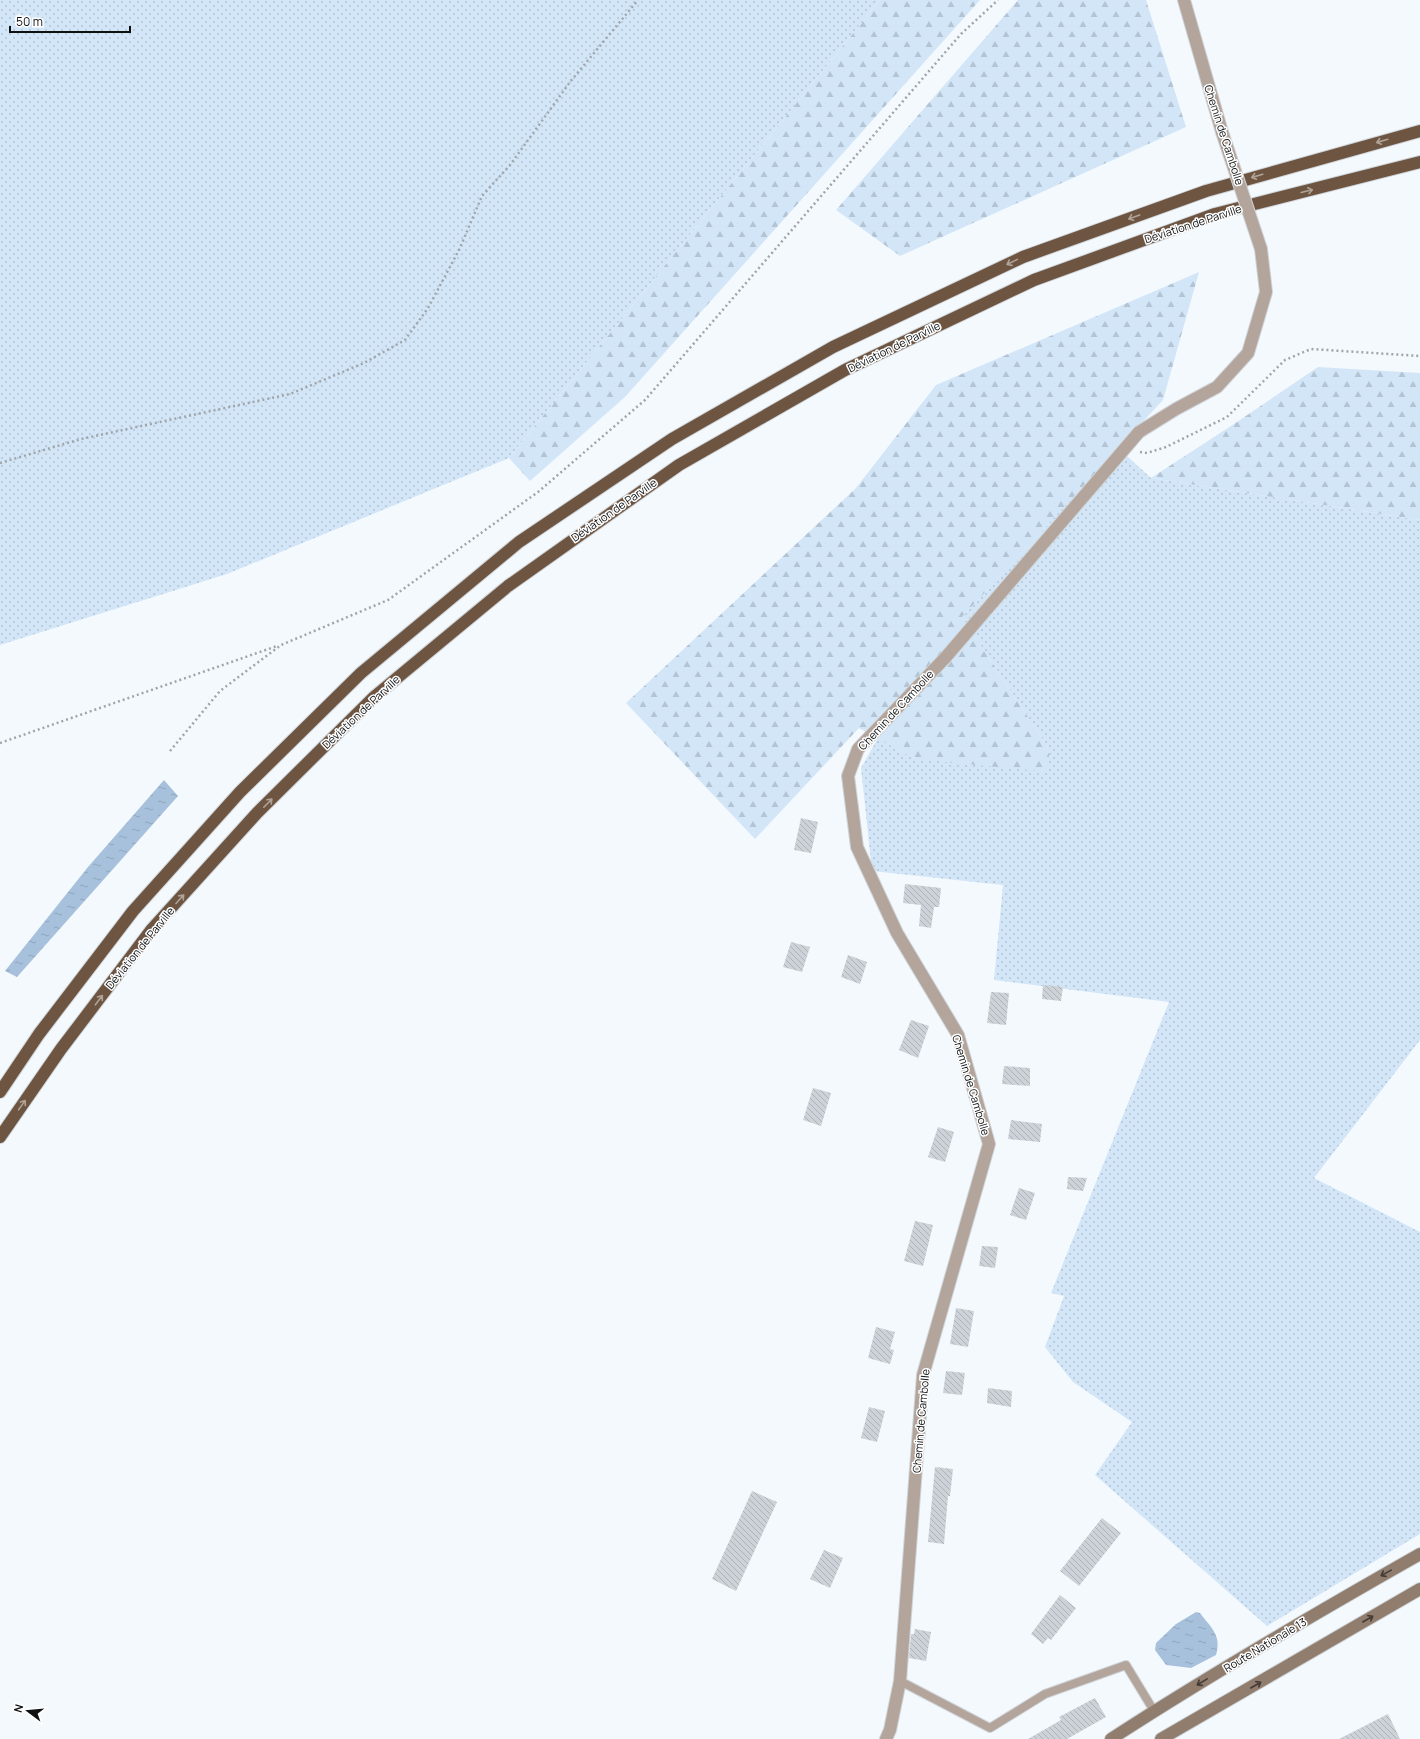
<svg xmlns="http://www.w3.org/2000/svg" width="1420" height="1739" viewBox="0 0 1420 1739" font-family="Manrope,sans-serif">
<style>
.grass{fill:url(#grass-dots)}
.forest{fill:url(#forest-firs)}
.water{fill:url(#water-ripples)}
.building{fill:url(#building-back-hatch)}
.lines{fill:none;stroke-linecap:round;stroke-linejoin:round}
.service-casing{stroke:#cfd4d8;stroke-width:10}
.minor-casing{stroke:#cfd4d8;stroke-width:14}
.secondary-casing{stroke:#cfd4d8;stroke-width:14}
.trunk-casing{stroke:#cfd4d8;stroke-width:14}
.path{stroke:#a1a5a9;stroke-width:2.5;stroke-dasharray:2 3;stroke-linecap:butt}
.service{stroke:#b3a59b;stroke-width:8}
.minor{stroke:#b3a59b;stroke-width:12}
.secondary{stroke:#917d6e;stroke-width:12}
.trunk{stroke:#6e5542;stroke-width:12}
.minor-bridge-casing{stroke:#cfd4d8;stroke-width:14;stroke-linecap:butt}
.minor-bridge{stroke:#b3a59b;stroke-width:12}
.oneway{stroke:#afa297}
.oneway2{stroke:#423b36}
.labels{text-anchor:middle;stroke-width:3;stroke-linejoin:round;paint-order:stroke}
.street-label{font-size:11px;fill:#0d0f11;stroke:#fff}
</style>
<defs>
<pattern id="grass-dots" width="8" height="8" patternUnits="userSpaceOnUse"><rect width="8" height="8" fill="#d2e6f8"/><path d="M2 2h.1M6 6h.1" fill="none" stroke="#b3c4d4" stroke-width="1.8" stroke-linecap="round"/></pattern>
<pattern id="forest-firs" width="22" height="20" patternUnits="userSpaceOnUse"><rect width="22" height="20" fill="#d2e6f8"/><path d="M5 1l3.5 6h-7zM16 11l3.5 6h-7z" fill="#b3c4d4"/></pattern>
<pattern id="water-ripples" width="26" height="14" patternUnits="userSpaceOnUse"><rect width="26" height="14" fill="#a7c1dc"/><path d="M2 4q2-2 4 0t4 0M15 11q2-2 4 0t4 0" fill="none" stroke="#8fa5bc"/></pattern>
<pattern id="building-back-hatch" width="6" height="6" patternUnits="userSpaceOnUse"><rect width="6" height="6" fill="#ccd2d8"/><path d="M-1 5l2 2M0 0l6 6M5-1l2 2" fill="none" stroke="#aeb3b8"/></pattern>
</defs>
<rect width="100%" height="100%" fill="#f4f9fe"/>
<g class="grass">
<polygon points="0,0 880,0 509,458 227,574 0,645"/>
<polygon points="1118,448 1151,478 1420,520 1420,1040 1314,1178 1420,1232 1420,1534 1267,1626 1095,1475 1132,1422 1073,1382 1045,1347 1064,1296 1051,1293 1169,1002 994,980 1003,885 872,871 861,768 878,738 915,759 1049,749 962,617"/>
</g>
<g class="forest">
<polygon points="880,0 980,0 625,397 530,481 509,458"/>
<polygon points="1018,0 1146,0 1186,127 900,256 836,210"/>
<polygon points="1199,272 1163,400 962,617 1049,749 1049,772 915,759 859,728 755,839 626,703 856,488 936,385"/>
<polygon points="1318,367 1420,373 1420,520 1151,478 1237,422"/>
</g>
<g class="water">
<polygon points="164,780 178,796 17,977 5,971 88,867"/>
<path d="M 1196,1612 L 1200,1613 C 1211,1628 1222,1635 1216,1655 L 1191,1668 L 1166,1665 L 1155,1650 L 1156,1643 L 1176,1624 Z"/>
</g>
<g class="building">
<polygon points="801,818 818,822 811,853 794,850"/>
<polygon points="905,884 941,888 939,907 934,907 931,928 919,926 921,905 903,903"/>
<polygon points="791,942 810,947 802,972 783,967"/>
<polygon points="848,955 867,962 860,984 841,977"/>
<polygon points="1043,985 1063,987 1061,1001 1042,999"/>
<polygon points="991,992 1009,993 1006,1025 987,1023"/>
<polygon points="911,1020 929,1026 918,1058 899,1050"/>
<polygon points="1004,1066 1030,1068 1030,1086 1002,1084"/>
<polygon points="813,1088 831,1093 821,1126 803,1120"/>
<polygon points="1011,1120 1042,1124 1040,1142 1008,1139"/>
<polygon points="938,1127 954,1132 945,1162 928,1157"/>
<polygon points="1068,1177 1087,1178 1083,1191 1067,1189"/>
<polygon points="1019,1188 1035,1193 1026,1220 1010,1215"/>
<polygon points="915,1221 933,1225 923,1266 904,1261"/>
<polygon points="982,1246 998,1247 995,1268 979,1266"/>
<polygon points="956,1308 974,1311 968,1347 950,1344"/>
<polygon points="876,1327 895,1332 890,1349 894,1350 890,1364 868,1358"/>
<polygon points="946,1371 965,1373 962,1395 943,1393"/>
<polygon points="988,1388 1012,1391 1011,1407 987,1403"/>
<polygon points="869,1407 885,1411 877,1442 861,1438"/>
<polygon points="935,1467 953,1469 950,1496 948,1496 944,1544 928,1542"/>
<polygon points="752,1491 777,1502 736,1591 712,1579"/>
<polygon points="1102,1518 1121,1533 1079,1586 1060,1571"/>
<polygon points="824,1550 843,1558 830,1588 810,1579"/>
<polygon points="1060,1595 1076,1608 1051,1640 1048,1638 1043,1644 1031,1634"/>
<polygon points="915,1629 931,1632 926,1661 909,1658 911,1634 914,1634"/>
<polygon points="1095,1698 1106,1717 1067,1739 1028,1739 1061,1720 1059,1717"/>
<polygon points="1388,1714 1400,1739 1339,1739"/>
</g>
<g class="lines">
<g class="service-casing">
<polyline id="service" points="900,1681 990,1728 1045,1694 1126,1665 1154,1711"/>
</g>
<g class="minor-casing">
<g id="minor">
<polyline points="1184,0 1222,132"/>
<polyline points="886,1739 890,1730 900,1681 923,1375 989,1144 958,1035 897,933 857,847 848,776 858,749 945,658 1139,432 1176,409 1217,387 1248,353 1266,292 1261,249"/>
</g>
</g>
<g class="secondary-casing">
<g id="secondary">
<path d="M 1111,1739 C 1211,1674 1316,1613 1420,1554"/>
<polyline points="1161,1739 1420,1589"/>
</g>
</g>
<g class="trunk-casing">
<g id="trunk">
<polyline points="0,1092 39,1034 133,911 240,792 361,673 519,542 672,439 833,347 1023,257 1206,191 1420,131"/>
<polyline points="0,1137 61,1049 152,929 257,813 374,697 508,586 679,465 845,370 1034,280 1215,214 1420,162"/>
</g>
</g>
<g class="path">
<polyline points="1140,452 1147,453 1166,447 1227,417 1285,360 1311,349 1420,356"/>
<polyline points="0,463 81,439 290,394 364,363 405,340 428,308 459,250 482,196 510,165 570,82 638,0"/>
<polyline points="0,743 277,646"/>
<polyline points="170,751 220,691 281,645 388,600 538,492 645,400 961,34 998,0"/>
</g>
<use href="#service" class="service"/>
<use href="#minor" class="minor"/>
<use href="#secondary" class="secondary"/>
<use href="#trunk" class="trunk"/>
<g class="minor-bridge-casing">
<polyline id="minor-bridge" points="1222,132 1261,249"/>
</g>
<use href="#minor-bridge" class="minor-bridge"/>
</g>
<defs><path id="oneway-shaft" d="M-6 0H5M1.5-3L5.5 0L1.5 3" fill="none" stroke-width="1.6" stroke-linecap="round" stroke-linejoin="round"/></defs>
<g class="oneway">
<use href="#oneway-shaft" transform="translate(1382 141) rotate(164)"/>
<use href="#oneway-shaft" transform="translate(1257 176) rotate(164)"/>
<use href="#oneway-shaft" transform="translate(1307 191) rotate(-14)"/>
<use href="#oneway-shaft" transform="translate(1134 217) rotate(160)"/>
<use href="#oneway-shaft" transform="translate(1012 262) rotate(154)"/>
<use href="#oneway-shaft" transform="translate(268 803) rotate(-45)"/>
<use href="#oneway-shaft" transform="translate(180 899) rotate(-48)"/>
<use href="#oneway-shaft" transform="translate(99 1000) rotate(-53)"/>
<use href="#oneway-shaft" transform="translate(22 1105) rotate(-55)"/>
</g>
<g class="oneway2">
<use href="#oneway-shaft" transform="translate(1386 1573) rotate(151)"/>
<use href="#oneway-shaft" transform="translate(1368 1619) rotate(-30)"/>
<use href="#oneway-shaft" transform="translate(1202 1682) rotate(149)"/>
<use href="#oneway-shaft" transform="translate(1256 1685) rotate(-30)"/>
</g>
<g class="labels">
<g class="street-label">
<text transform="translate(1224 135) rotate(72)" y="4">Chemin de Cambolle</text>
<text transform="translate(1193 224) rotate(-18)" y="4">Déviation de Parville</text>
<text transform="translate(894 347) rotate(-26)" y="4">Déviation de Parville</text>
<text transform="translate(614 510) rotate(-35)" y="4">Déviation de Parville</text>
<text transform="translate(896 710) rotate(-47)" y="4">Chemin de Cambolle</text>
<text transform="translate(361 712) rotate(-43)" y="4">Déviation de Parville</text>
<text transform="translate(140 948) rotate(-51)" y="4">Déviation de Parville</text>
<text transform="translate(971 1085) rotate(73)" y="4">Chemin de Cambolle</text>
<text transform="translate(921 1421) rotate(-85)" y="4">Chemin de Cambolle</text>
<text transform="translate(1265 1645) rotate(-31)" y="4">Route Nationale 13</text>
</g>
</g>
<g transform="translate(28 1711) rotate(286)" stroke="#ffffff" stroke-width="3" paint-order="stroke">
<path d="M0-3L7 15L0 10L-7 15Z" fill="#0d0f11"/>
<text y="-6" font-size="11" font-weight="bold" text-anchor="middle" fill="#0d0f11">N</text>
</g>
<path d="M10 26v6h120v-6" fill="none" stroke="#0d0f11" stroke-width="2"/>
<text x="16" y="26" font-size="12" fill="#0d0f11" stroke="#ffffff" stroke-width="3" paint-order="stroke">50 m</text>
</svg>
